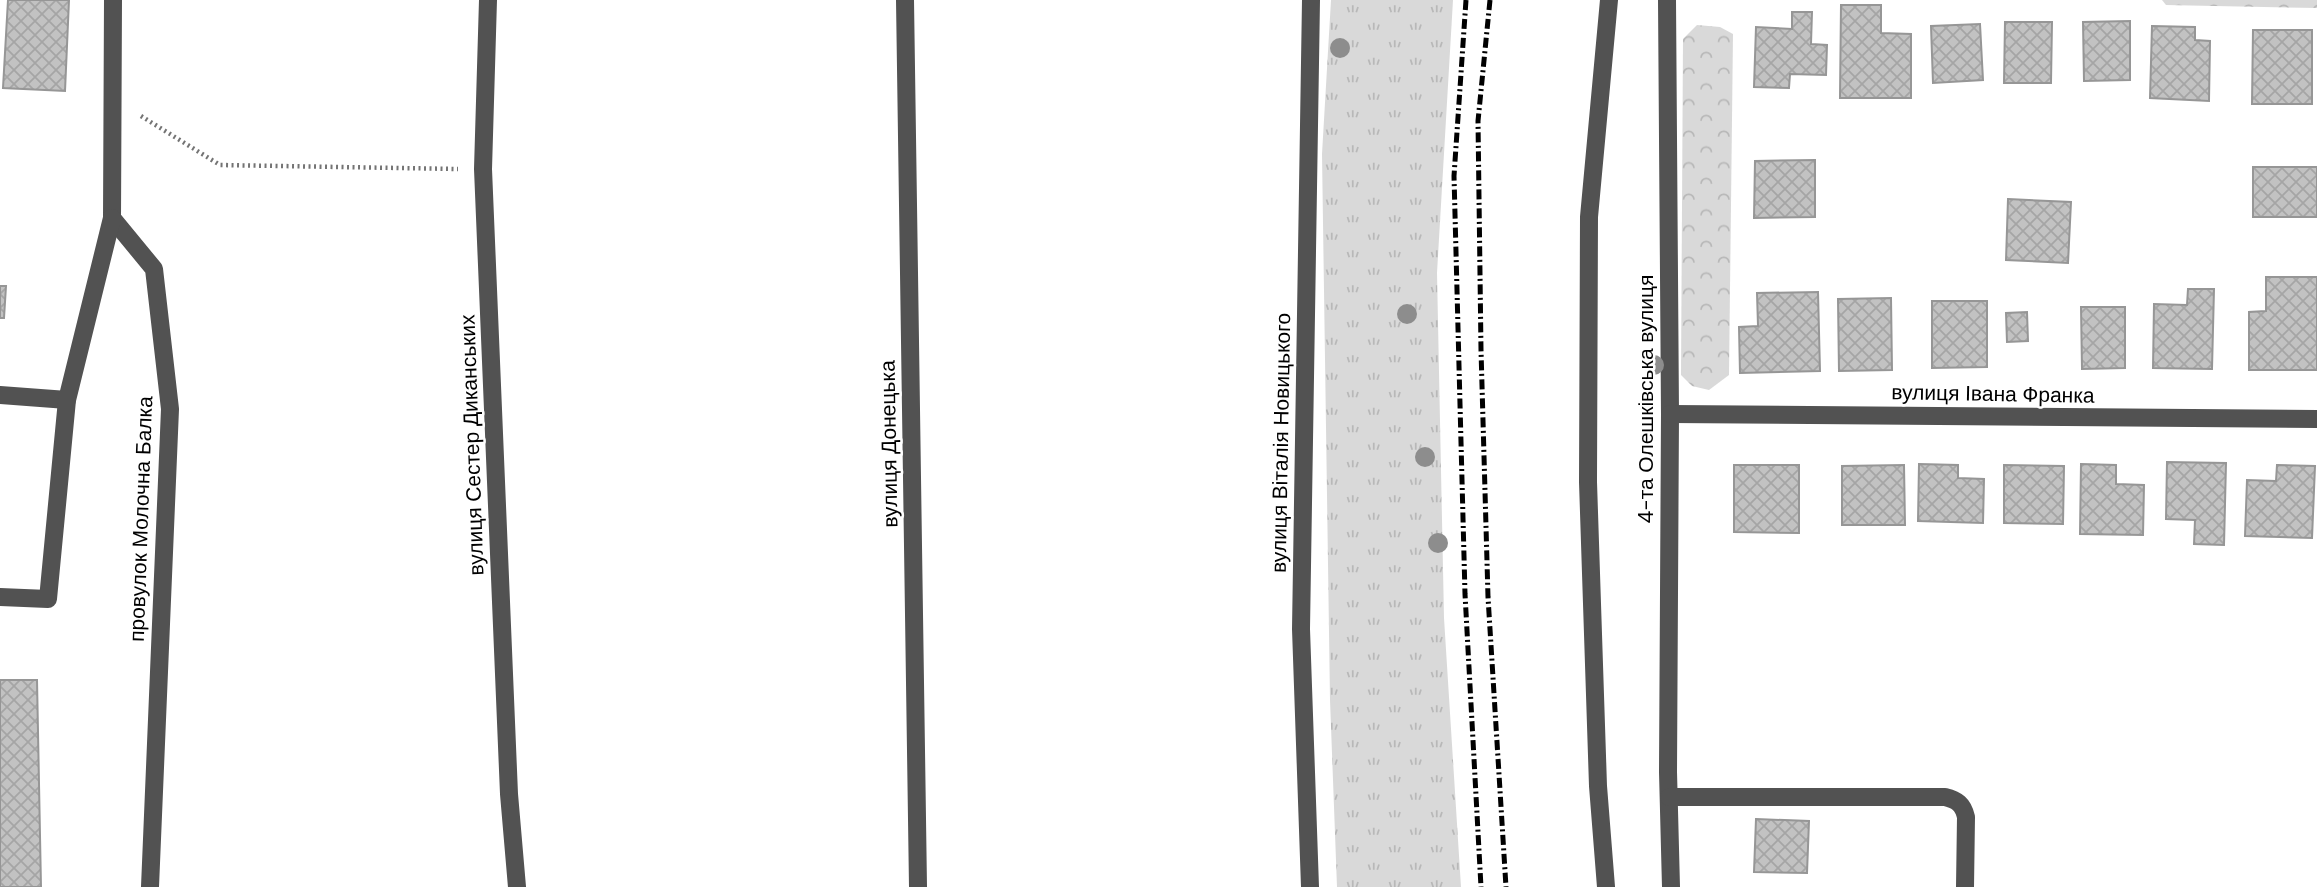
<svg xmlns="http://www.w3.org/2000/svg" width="2317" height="887" viewBox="0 0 2317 887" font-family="'DM Sans',sans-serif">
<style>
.grass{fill:url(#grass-tufts)}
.forest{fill:url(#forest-crowns)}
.building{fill:url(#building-cross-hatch);stroke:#969696;stroke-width:2}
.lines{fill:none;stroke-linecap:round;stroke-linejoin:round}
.path{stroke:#747474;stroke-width:4.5;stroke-dasharray:2 3.5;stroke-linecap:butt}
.minor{stroke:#525252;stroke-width:18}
.rail{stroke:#000;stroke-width:5;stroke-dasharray:10 3.5 2 3.5;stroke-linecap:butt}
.tree{fill:#8d8d8d}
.labels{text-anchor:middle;stroke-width:5;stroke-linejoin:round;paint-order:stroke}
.street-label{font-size:21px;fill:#000;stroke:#fff}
</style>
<defs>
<pattern id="grass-tufts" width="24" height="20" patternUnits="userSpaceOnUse" patternTransform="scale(1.75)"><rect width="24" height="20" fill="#d9d9d9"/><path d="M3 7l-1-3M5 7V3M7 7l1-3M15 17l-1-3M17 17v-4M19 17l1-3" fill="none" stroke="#b8b8b8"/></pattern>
<pattern id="forest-crowns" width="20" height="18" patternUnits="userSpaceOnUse" patternTransform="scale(1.75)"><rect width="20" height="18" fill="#d9d9d9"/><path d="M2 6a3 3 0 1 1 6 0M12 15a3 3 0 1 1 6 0" fill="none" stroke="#b8b8b8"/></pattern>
<pattern id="building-cross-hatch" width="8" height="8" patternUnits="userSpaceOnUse" patternTransform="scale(1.75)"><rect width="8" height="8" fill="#c2c2c2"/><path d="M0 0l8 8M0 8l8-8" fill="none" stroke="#a5a5a5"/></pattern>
</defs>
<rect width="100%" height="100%" fill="#fff"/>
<polygon class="grass" points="1331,0 1453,0 1437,273 1444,618 1461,887 1337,887 1330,700 1322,154"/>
<g class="forest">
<polygon points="2162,0 2317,0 2317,8 2166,5"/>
<polygon points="1697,25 1720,27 1733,34 1729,375 1709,390 1692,386 1681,375 1683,39"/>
</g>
<g class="building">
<polygon points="8,0 69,0 65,91 3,88"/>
<polygon points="1841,5 1881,5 1881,33 1911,34 1911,98 1840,98"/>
<polygon points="1792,12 1812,12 1811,44 1827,45 1826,75 1790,74 1789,88 1754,87 1756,27 1792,29"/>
<polygon points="2130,21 2130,80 2084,81 2083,22"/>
<polygon points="2005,22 2052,22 2051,83 2004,83"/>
<polygon points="1980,24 1983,80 1933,83 1931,26"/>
<polygon points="2152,26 2195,27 2195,40 2210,41 2209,101 2150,98"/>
<polygon points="2253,30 2312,30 2312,104 2252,104"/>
<polygon points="1815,160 1815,217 1754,218 1755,161"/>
<rect x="2253" y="167" width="64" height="50"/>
<polygon points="2008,199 2071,202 2068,263 2006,260"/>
<polygon points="2266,277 2317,277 2317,370 2249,370 2249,312 2266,311"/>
<polygon points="0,286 6,286 4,318 0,318"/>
<polygon points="2188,289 2214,289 2212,369 2153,368 2154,304 2187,305"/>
<polygon points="1818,292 1820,371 1740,373 1739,327 1758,326 1757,293"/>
<polygon points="1891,298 1892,370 1839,371 1838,299"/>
<polygon points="1932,301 1987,301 1987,367 1932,368"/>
<polygon points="2081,307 2125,307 2125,368 2082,369"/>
<polygon points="2027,312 2028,341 2007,342 2006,313"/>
<polygon points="2167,462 2226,463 2224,545 2194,544 2195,520 2166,519"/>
<polygon points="1919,464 1958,465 1958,478 1984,479 1983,523 1918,521"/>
<polygon points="2081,464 2116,465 2116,484 2144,485 2143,535 2080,534"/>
<polygon points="1734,465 1799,465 1799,533 1734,532"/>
<polygon points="1904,465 1905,525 1842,525 1842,466"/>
<polygon points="2004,465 2064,466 2063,524 2004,523"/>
<polygon points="2277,465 2315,466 2312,538 2245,536 2247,480 2276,481"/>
<polygon points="0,680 37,680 41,887 0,887"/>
<polygon points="1756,819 1809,821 1807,873 1754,872"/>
</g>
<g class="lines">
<polyline class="path" points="141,116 220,165 458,169"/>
<g class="minor">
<polyline points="113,0 112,218 154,269 170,409 150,887"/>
<polyline points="488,0 483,169 509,794 517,887"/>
<polyline points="905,0 918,887"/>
<polyline points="1667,0 1670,414 1668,772 1671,887"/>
<polyline points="0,395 67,400"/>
<polyline points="1670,414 2317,419"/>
<polyline points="0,597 48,599 67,400 112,218"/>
<path d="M 1669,797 L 1945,797 C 1957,800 1963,804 1966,817 L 1965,887"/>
<polyline points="1310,887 1301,629 1311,0"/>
<polyline points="1606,887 1598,786 1588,482 1589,217 1609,0"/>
</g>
<g class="rail">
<polyline points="1466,0 1454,176 1465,594 1481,887"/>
<polyline points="1490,0 1478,121 1481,350 1488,597 1506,887"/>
</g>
</g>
<g class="tree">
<circle cx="1340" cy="48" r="10"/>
<circle cx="1407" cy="314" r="10"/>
<circle cx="1654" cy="365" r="10"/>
<circle cx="1425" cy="457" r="10"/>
<circle cx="1438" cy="543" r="10"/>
</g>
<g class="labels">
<g class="street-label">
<text transform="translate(1993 394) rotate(1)" y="7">вулиця Івана Франка</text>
<text transform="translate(1646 399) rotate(-90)" y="7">4-та Олешківська вулиця</text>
<text transform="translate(1281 443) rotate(-89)" y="7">вулиця Віталія Новицького</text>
<text transform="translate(889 444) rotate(-91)" y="7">вулиця Донецька</text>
<text transform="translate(472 445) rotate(-92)" y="7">вулиця Сестер Диканських</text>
<text transform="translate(141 519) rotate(-88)" y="7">провулок Молочна Балка</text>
</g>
</g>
</svg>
